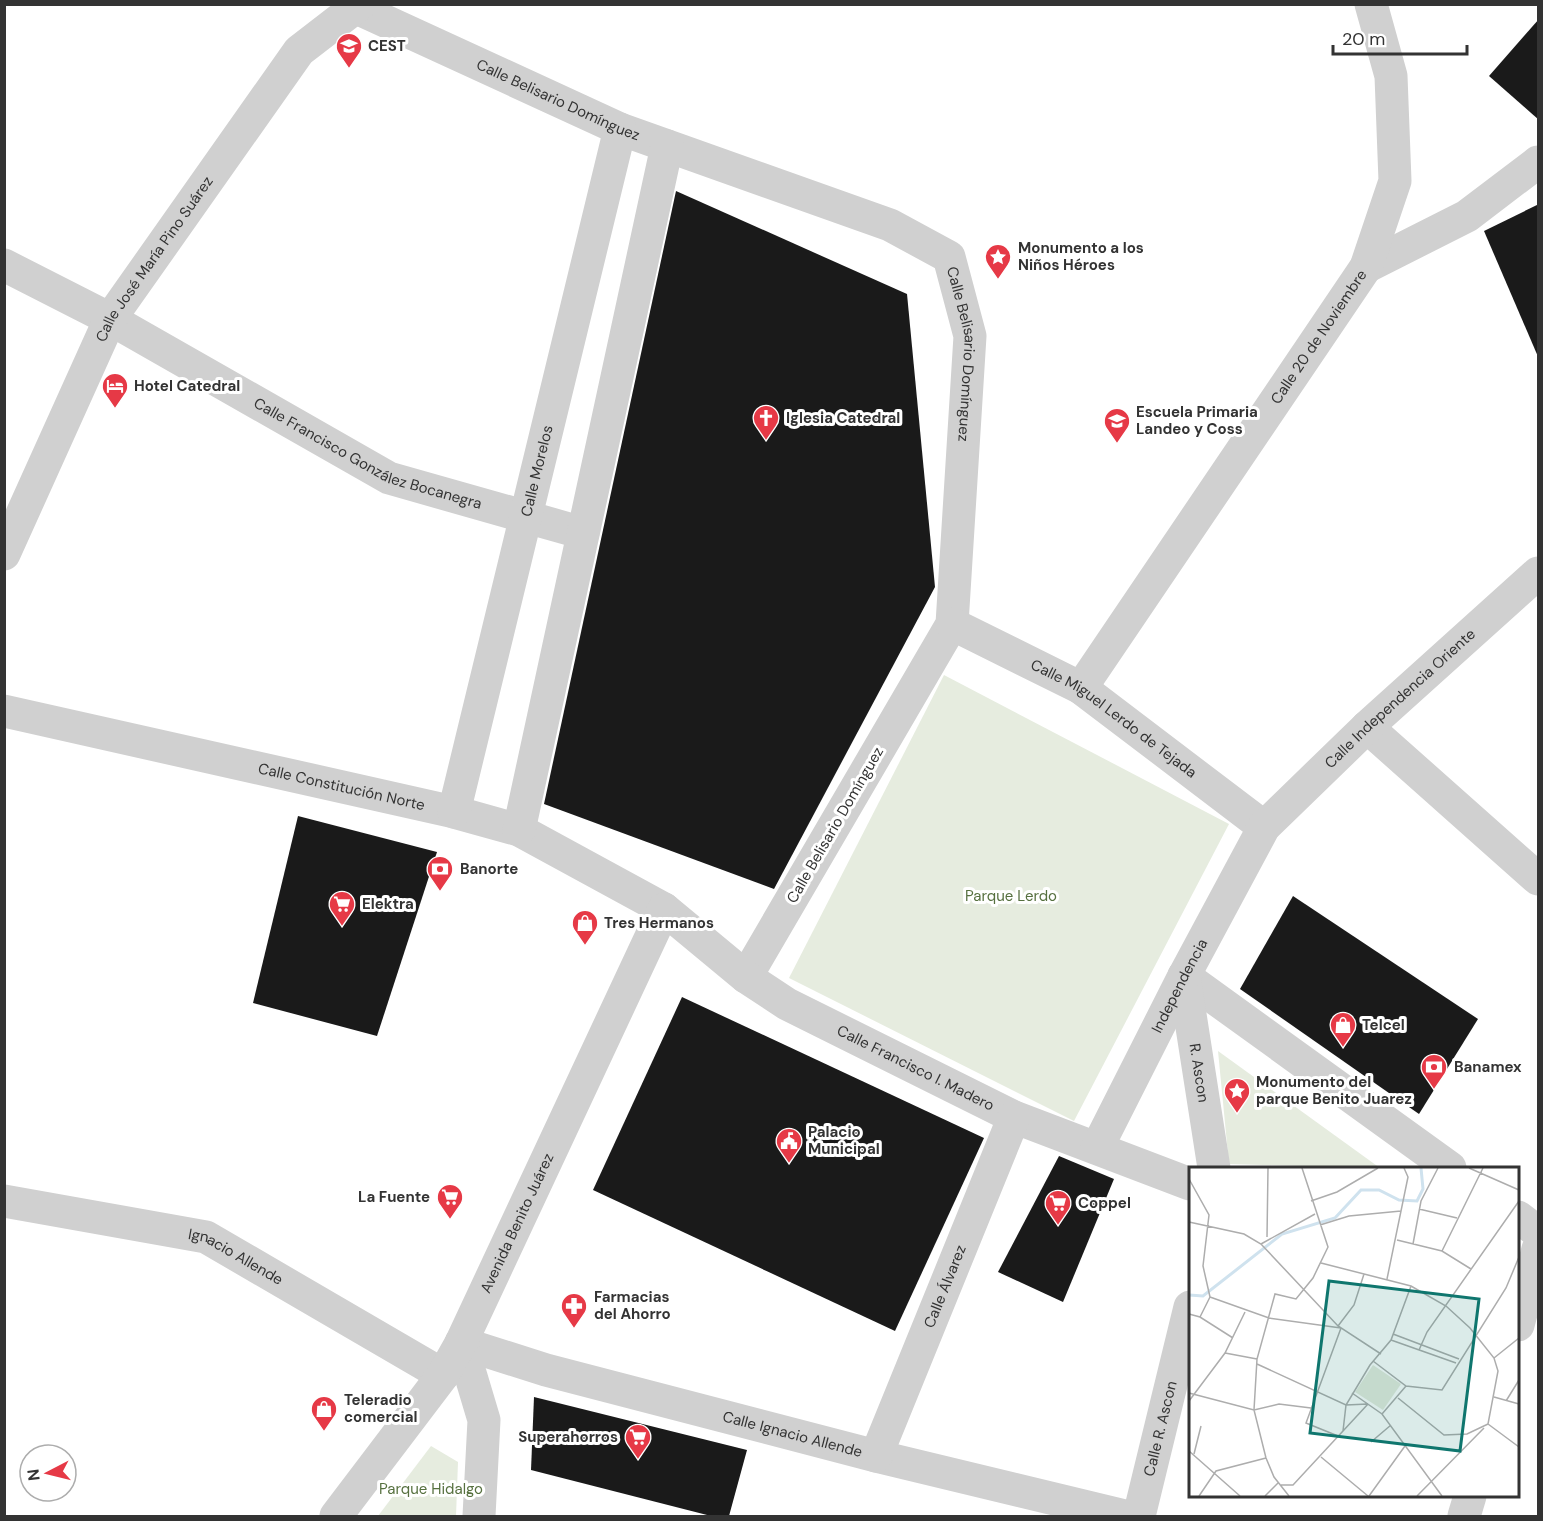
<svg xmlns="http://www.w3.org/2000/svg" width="1543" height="1521" viewBox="0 0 1543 1521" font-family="'DM Sans',sans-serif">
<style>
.green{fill:#e6ecdf}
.building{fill:#1a1a1a}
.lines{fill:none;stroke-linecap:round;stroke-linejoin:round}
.minor{stroke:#d0d0d0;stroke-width:33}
.labels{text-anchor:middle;stroke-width:6;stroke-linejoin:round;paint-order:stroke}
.poi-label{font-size:15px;font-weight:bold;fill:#333;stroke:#fff;text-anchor:start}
.street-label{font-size:15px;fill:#333;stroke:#fff}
.park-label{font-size:15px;fill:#56703f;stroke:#fff}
.inset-river{fill:none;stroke:#cfe2ee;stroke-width:3}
.inset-road{fill:none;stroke:#adadad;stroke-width:1.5}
.view{fill:#0f766e;fill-opacity:0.15;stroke:#0f766e;stroke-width:3}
.inset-edge{fill:none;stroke:#333;stroke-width:3}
</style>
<rect width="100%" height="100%" fill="#fff"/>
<g class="green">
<polygon points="944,675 1229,824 1074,1121 789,978"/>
<polygon points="1218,1051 1380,1168 1229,1164"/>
<polygon points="431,1446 458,1462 456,1516 378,1516"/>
</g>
<g class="building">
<polygon points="1539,19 1539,120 1489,76"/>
<polygon points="676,191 907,294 935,587 774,889 544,804"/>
<polygon points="1539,204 1539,359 1484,231"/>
<polygon points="298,816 437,852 377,1036 253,1003"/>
<polygon points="1293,896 1478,1019 1419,1114 1240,989"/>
<polygon points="682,997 984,1138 895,1331 593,1190"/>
<polygon points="1059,1156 1114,1179 1063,1302 998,1272"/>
<polygon points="534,1397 747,1450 729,1516 711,1516 531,1470"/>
</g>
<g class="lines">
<g class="minor">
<path id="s1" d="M 348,4 L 620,129 L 890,225 L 949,257 L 970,336 L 952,624 L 746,977"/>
<path id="s2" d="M 4,265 L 110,319 L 389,478 L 583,533"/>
<polyline points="1366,267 1467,216 1538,162"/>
<path id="s3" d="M 4,554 L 110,319 L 299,51 L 360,4"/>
<path id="s4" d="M 952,624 L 1081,688 L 1264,827"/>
<path id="s5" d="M 1081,688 L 1366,267 L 1395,181 L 1391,76 L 1371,4"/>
<path id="s6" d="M 4,711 L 454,812 L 519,830 L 664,909 L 746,977 L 787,1004 L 1014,1117 L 1190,1184"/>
<polyline points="1367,727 1538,879"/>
<path id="s7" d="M 454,812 L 620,129"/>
<polyline points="519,830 667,146"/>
<polyline points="1184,976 1450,1168"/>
<path id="s8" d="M 1184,976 L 1214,1168"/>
<path id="s9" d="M 1097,1148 L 1184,976 L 1264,827 L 1367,727 L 1538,573"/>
<path id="s10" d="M 4,1201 L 206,1237 L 443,1375"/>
<polyline points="1518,1217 1538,1232"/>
<polyline points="1518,1325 1538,1249"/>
<path id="s11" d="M 461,1343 L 546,1370 L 876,1456 L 1125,1516"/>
<polyline points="461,1343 484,1420 479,1516"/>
<path id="s12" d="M 876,1456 L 1014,1117"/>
<path id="s13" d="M 336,1516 L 443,1375 L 461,1343 L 664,909"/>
<path id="s14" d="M 1139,1516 L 1190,1307"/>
<polyline points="1464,1516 1470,1496"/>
</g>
</g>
<defs>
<g id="university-pin" transform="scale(1.35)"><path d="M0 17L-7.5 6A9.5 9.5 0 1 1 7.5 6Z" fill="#e63946" stroke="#fff"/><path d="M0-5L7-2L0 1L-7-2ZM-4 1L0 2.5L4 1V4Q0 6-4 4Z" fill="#fff"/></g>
<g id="sight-pin" transform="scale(1.35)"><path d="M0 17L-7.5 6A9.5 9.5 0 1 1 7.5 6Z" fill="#e63946" stroke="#fff"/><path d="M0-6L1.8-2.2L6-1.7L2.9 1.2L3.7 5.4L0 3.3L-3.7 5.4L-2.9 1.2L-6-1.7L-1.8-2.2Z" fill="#fff"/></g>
<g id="hotel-pin" transform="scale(1.35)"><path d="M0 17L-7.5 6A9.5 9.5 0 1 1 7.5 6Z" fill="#e63946" stroke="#fff"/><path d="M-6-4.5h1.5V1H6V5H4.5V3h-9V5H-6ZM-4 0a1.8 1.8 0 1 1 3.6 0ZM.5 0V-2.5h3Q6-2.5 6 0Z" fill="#fff"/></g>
<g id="church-pin" transform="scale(1.35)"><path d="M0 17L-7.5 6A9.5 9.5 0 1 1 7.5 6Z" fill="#e63946" stroke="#fff"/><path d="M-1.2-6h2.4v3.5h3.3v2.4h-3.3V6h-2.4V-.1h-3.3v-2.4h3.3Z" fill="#fff"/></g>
<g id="school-pin" transform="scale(1.35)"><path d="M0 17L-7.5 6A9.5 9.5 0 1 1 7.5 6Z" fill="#e63946" stroke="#fff"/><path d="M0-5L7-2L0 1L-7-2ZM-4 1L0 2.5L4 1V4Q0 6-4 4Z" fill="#fff"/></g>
<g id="bank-pin" transform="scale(1.35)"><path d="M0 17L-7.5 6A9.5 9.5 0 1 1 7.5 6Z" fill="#e63946" stroke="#fff"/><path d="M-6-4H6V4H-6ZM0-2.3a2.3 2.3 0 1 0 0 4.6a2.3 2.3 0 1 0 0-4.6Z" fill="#fff"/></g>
<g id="supermarket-pin" transform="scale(1.35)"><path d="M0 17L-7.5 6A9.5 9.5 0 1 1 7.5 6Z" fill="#e63946" stroke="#fff"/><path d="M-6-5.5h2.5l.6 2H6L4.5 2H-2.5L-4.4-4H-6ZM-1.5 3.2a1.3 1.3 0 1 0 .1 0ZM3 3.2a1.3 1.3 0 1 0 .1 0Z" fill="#fff"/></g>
<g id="shop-pin" transform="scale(1.35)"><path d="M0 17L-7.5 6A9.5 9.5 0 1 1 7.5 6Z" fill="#e63946" stroke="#fff"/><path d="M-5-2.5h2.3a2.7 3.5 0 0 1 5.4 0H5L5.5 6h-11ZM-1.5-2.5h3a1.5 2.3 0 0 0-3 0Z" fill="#fff"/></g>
<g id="civic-pin" transform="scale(1.35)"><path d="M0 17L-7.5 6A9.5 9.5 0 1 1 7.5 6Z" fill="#e63946" stroke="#fff"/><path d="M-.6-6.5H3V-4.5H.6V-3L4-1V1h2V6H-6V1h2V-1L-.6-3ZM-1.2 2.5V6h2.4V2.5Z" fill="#fff"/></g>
<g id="pharmacy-pin" transform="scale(1.35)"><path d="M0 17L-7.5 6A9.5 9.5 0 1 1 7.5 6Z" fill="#e63946" stroke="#fff"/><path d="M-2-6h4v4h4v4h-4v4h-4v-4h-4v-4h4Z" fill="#fff"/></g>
</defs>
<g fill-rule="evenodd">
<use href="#university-pin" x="349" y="46"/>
<use href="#sight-pin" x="998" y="257"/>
<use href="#hotel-pin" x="115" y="386"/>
<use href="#church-pin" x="766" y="418"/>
<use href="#school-pin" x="1117" y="421"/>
<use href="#bank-pin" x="440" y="869"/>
<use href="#supermarket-pin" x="342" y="904"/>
<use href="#shop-pin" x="585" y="923"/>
<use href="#shop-pin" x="1343" y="1025"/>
<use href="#bank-pin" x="1434" y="1067"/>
<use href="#sight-pin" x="1237" y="1091"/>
<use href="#civic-pin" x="789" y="1141"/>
<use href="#supermarket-pin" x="450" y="1197"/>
<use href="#supermarket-pin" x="1058" y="1203"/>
<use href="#pharmacy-pin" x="574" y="1306"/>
<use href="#shop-pin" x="324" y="1409"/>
<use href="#supermarket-pin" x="638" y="1437"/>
</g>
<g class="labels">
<g class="poi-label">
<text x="368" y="51">CEST</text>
<text x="1018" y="253">Monumento a los<tspan x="1018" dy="17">Niños Héroes</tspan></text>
<text x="134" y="391">Hotel Catedral</text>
<text x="1136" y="417">Escuela Primaria<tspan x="1136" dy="17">Landeo y Coss</tspan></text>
<text x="786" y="423">Iglesia Catedral</text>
<text x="460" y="874">Banorte</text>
<text x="362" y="909">Elektra</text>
<text x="604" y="928">Tres Hermanos</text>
<text x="1362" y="1030">Telcel</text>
<text x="1454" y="1072">Banamex</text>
<text x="1256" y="1087">Monumento del<tspan x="1256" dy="17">parque Benito Juarez</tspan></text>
<text x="808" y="1137">Palacio<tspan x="808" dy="17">Municipal</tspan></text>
<text x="430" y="1202" text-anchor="end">La Fuente</text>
<text x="1078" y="1208">Coppel</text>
<text x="594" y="1302">Farmacias<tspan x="594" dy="17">del Ahorro</tspan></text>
<text x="344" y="1405">Teleradio<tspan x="344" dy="17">comercial</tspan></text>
<text x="618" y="1442" text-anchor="end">Superahorros</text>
</g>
<g class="street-label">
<text dy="5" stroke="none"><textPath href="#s1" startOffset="231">Calle Belisario Domínguez</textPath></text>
<text dy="5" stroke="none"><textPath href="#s3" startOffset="332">Calle José María Pino Suárez</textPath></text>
<text dy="5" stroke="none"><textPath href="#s5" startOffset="424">Calle 20 de Noviembre</textPath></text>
<text dy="5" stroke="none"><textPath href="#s1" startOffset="752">Calle Belisario Domínguez</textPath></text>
<text dy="5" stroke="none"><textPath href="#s2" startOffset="411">Calle Francisco González Bocanegra</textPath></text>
<text dy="5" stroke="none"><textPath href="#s7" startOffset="351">Calle Morelos</textPath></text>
<text dy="5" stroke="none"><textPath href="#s9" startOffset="549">Calle Independencia Oriente</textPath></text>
<text dy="5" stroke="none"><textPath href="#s4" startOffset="188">Calle Miguel Lerdo de Tejada</textPath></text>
<text dy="5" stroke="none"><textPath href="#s6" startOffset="346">Calle Constitución Norte</textPath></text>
<text transform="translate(835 825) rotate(-60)" y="5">Calle Belisario Domínguez</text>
<text dy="5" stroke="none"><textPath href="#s9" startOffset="182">Independencia</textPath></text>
<text dy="5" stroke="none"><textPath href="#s6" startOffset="993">Calle Francisco I. Madero</textPath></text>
<text dy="5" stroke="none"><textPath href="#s8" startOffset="98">R. Ascon</textPath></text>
<text dy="5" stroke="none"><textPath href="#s13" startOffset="346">Avenida Benito Juárez</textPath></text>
<text dy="5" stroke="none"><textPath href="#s10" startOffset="240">Ignacio Allende</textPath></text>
<text dy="5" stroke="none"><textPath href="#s12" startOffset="183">Calle Álvarez</textPath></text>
<text dy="5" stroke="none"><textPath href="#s14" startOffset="90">Calle R. Ascon</textPath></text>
<text dy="5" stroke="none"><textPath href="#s11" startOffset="344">Calle Ignacio Allende</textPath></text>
</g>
<g class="park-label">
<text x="1011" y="901">Parque Lerdo</text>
<text x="431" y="1494">Parque Hidalgo</text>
</g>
</g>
<g transform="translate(1189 1167)">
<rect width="330" height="330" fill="#fff"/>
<path d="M 184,198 L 212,217 L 194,243 L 166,225 Z" fill="#e6ecdf"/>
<path class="inset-river" d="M 0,128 L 14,129 L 93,67 L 146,51 L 172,23 L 190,23 L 210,33 L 228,34 L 234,22 L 232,1"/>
<path class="inset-road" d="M 280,1 L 330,23M 0,12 L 20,48 L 14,99 L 21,130 L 11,150M 122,34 L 148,25 L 189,1M 230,42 L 268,51M 0,55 L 55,67 L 72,77 L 149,159 L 192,187M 131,58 L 160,49 L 212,44M 78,70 L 79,1M 208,73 L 253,84 L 282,102M 72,77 L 126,47M 224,77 L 232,34 L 249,1M 253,84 L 294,1M 132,96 L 222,119 L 257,139 L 281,161 L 305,191 L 309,204 L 299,257M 198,112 L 219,10 L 215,1M 21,130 L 80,151 L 152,161M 0,147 L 11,150 L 44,171M 149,159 L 165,138 L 175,107M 204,167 L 270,192M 202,173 L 267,196M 230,183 L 238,165 L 330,34M 36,186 L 68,192M 305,191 L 330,171M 184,194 L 217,219 L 253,223 L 317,121 L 330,90M 68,197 L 157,238 L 179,237M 0,226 L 65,243 L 90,237 L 122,241M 163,226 L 193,247 L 253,329M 305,230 L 330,237M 209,231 L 255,268 L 278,267 L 299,257M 0,234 L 36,186 L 56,145M 317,234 L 330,213M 193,247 L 217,219M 299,257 L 330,280M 154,264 L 157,238 L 181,198 L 202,173 L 222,119M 149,269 L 117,256 L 152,161M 182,275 L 202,258M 0,284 L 51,329M 5,287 L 12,259M 132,290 L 179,329M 92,318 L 104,318 L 179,237M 10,329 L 27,304 L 77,291M 76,329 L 89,316M 100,329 L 85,310 L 77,291 L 65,243 L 68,192 L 86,127 L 107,132 L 124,111 L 139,80 L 113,1M 180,329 L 216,279M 228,329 L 295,261"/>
<path class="view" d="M 140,114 L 290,132 L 271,284 L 121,266 Z"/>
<rect width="330" height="330" class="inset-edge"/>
</g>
<rect width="1543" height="1521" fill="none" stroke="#333333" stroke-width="12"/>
<g transform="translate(48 1473) rotate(263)"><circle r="28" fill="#ffffff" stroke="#adadad" stroke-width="1.5"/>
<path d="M0-4.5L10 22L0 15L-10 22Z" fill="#e63946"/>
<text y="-9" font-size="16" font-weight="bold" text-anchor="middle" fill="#333333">N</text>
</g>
<path d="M1333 45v9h134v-9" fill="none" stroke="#333333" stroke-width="3"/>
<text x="1342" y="45" font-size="18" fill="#333333" stroke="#ffffff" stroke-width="4.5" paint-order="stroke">20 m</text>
</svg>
